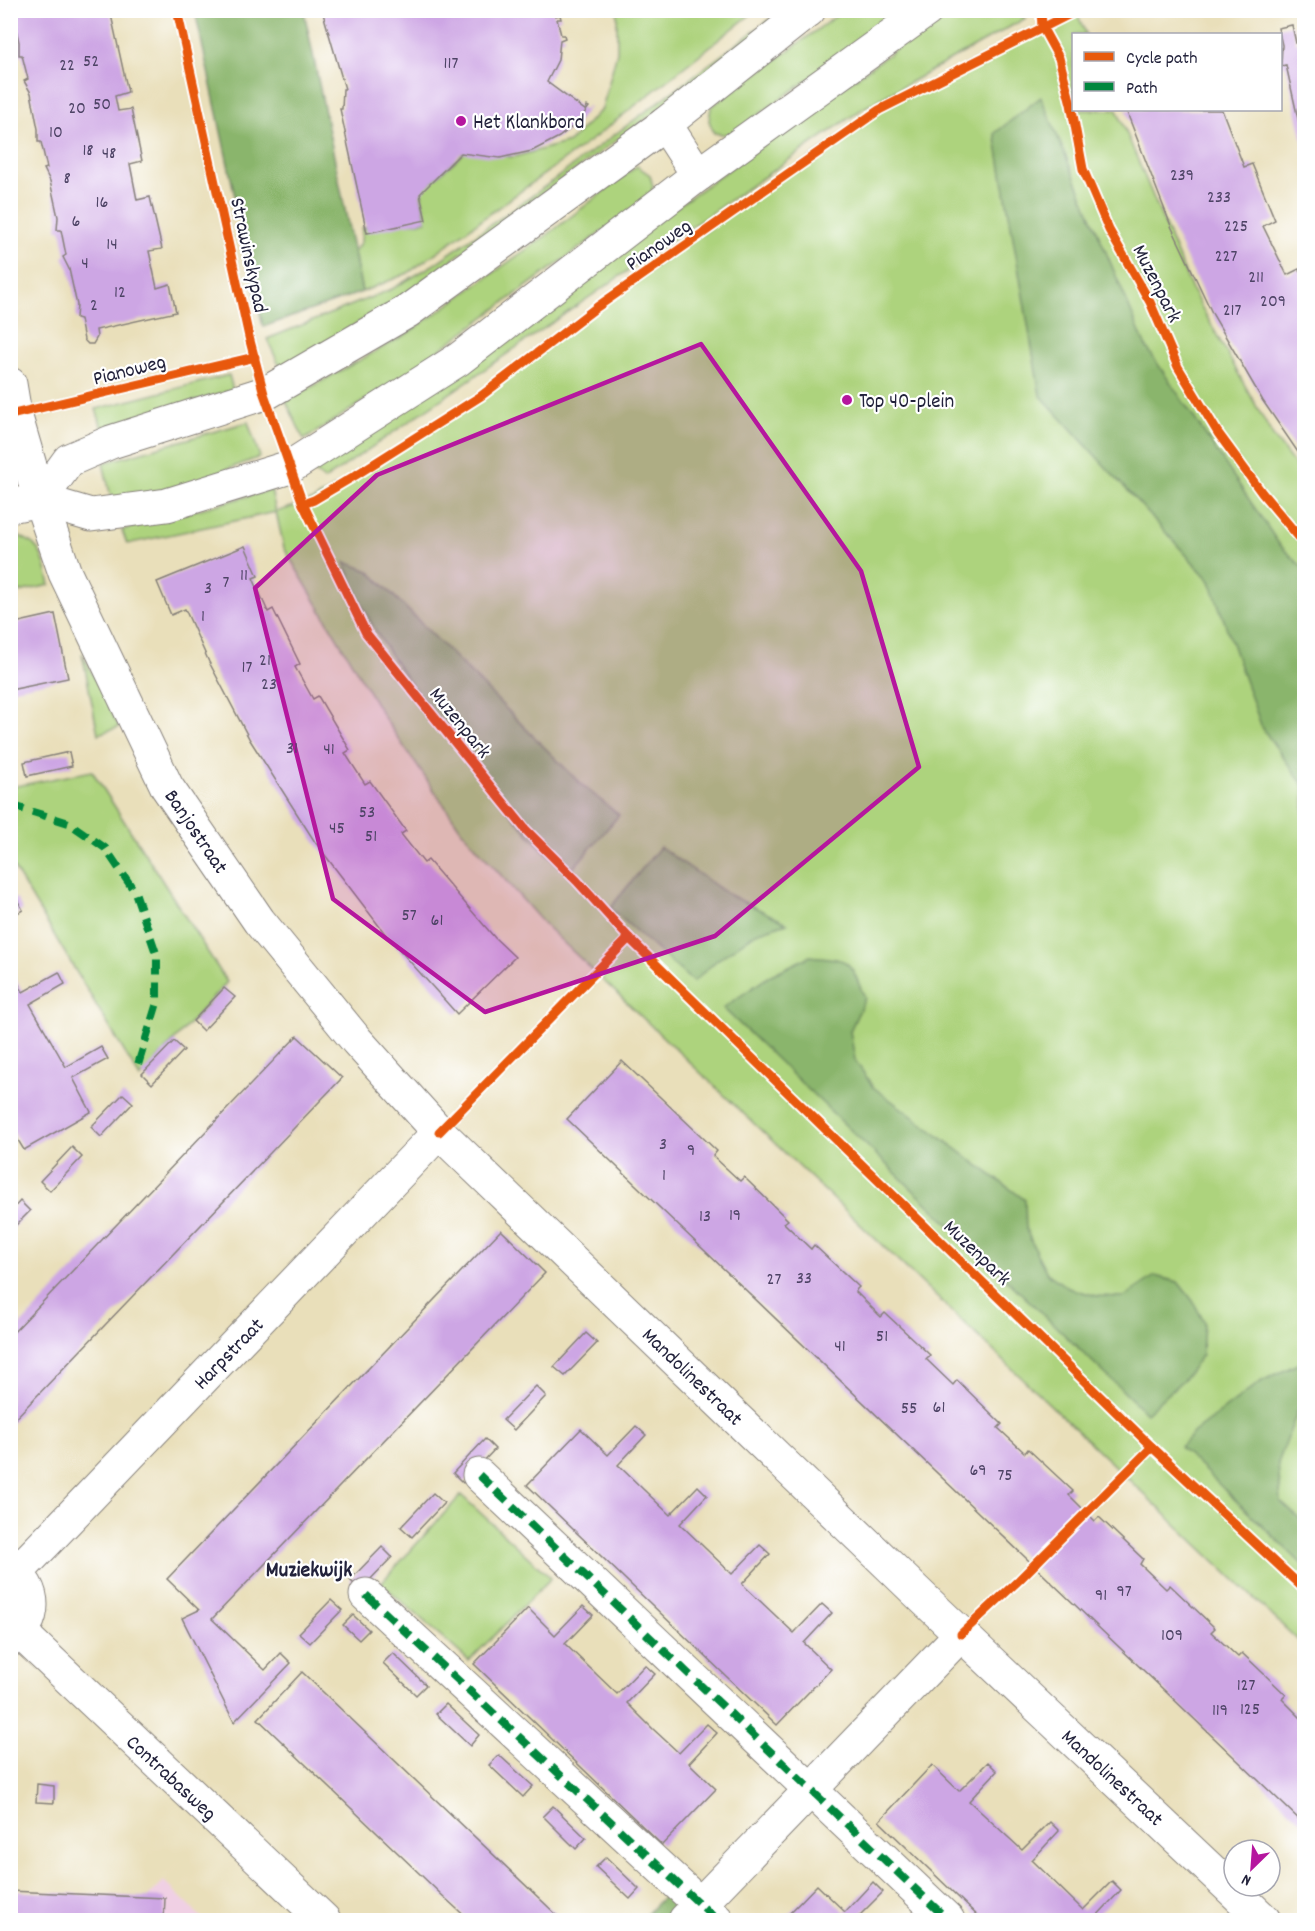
<svg xmlns="http://www.w3.org/2000/svg" width="1315" height="1931" viewBox="0 0 1315 1931" font-family="Dekko,sans-serif">
<style>
.built{fill:#f0d0e4}
.green{fill:#add37d;stroke:#687a5c;stroke-width:1.5}
.forest{fill:#8ab56c;stroke:#566c54;stroke-width:1.5}
.building{fill:#cda6e4}
.lines{fill:none;stroke-linecap:round;stroke-linejoin:round}
.minor-casing{stroke:#86807a;stroke-width:35}
.minor{stroke:#fff;stroke-width:33}
.quiet{stroke:#00873e;stroke-width:8;stroke-dasharray:15 8;stroke-linecap:butt}
.cycleway-casing{stroke:#fff;stroke-width:13}
.cycleway{stroke:#e8590c;stroke-width:9}
.marked{fill:#b5179e;fill-opacity:0.2;stroke:#b5179e;stroke-width:4.5;stroke-linejoin:round}
.poi-dot{fill:#b5179e;stroke:#fff;stroke-width:2}
.labels{text-anchor:middle;stroke-width:4.5;stroke-linejoin:round;paint-order:stroke}
.number-label{font-size:18px;fill:#4d4365}
.poi-label{font-size:21px;fill:#22223b;stroke:#fff;text-anchor:start}
.street-label{font-size:21px;fill:#22223b;stroke:#fff}
.neighbourhood-label{font-size:22px;font-weight:bold;fill:#22223b;stroke:#fff}
</style>
<rect width="100%" height="100%" fill="#fff"/>
<filter id="ink" filterUnits="userSpaceOnUse"><feTurbulence type="fractalNoise" baseFrequency=".0167" numOctaves="2"/><feDisplacementMap in="SourceGraphic" scale="12" xChannelSelector="R" yChannelSelector="G"/><feConvolveMatrix kernelMatrix="1 2 1 2 8 2 1 2 1" color-interpolation-filters="sRGB"/></filter>
<filter id="wash" filterUnits="userSpaceOnUse"><feTurbulence type="fractalNoise" baseFrequency=".008" numOctaves="4" result="noise"/><feDisplacementMap in="SourceGraphic" scale="24" xChannelSelector="R" yChannelSelector="G"/><feGaussianBlur stdDeviation="1.35" result="paint"/><feColorMatrix in="noise" values="0 0 0 0 0 0 0 0 0 0 0 0 0 0 0 0 0 1.4 0 .05"/><feComposite in="paint" operator="in"/></filter>
<g filter="url(#wash)">
<rect width="100%" height="100%" fill="#e9dfba"/>
<polygon class="built" points="164,1881 204,1920 125,1920"/>
<g class="green">
<polygon points="617,11 755,11 594,138 408,273 362,292 354,252 361,242 362,228 426,221 421,191 465,152 514,157 569,142 602,109 617,52"/>
<polygon points="781,11 788,11 676,97 392,303 281,369 267,339 392,289 433,265 536,193"/>
<polygon points="843,11 904,11 730,135 714,133 709,121 711,107"/>
<polygon points="949,11 1013,11 1026,18 864,108 324,480 312,469"/>
<polygon points="1076,11 1086,34 1074,34 1074,110 1117,110 1192,290 1273,436 1304,477 1304,1646 545,925 462,831 385,719 284,548 276,512 127,544 122,530 271,490 276,512 314,500 407,444 481,396 597,307 879,110"/>
<polygon points="637,166 650,175 653,187 651,196 406,374 304,440 286,401 405,335 547,235"/>
<polygon points="229,375 233,390 102,428 96,409"/>
<polygon points="248,422 260,457 188,484 112,502 103,463"/>
<path d="M 10,533 C 42,542 43,556 50,585 L 11,594 Z"/>
<polygon points="82,653 119,727 98,734"/>
<polygon points="92,771 227,982 140,1078 11,863 11,787"/>
<polygon points="461,1495 551,1578 469,1661 381,1583"/>
</g>
<g class="forest">
<polygon points="195,11 304,11 362,292 263,327"/>
<polygon points="1041,97 1145,345 1279,544 1304,569 1304,786 1262,728 1210,581 1040,395 995,133"/>
<path d="M 345,562 L 369,571 L 582,785 L 619,815 L 569,873 C 530,842 496,795 466,756 C 420,696 367,635 345,562 Z"/>
<polygon points="660,847 728,894 787,923 756,933 716,961 693,982 610,908"/>
<path d="M 810,956 C 854,960 848,959 865,998 L 850,1031 L 855,1060 L 873,1087 L 1025,1200 L 1026,1229 L 1036,1252 L 1047,1273 L 1068,1288 L 1097,1296 L 1124,1297 L 1155,1276 L 1178,1282 L 1193,1301 L 1204,1322 L 1202,1355 L 1184,1379 L 1146,1413 L 723,1008 L 771,975 Z"/>
<polygon points="1304,1361 1304,1399 1298,1410 1278,1463 1281,1502 1304,1523 1304,1566 1180,1447 1194,1432 1262,1381"/>
<polygon points="665,1895 690,1920 641,1920"/>
</g>
<g id="blocks">
<g class="building">
<polygon points="12,10 110,10 128,92 115,96 118,111 131,109 142,161 130,164 137,200 150,197 162,249 149,251 157,288 170,284 176,312 96,330 97,337 93,344 88,344 84,340 80,319 76,318 77,305 69,269 63,257 66,255 61,230 57,230 58,217 50,181 44,169 47,168 41,142 38,142 38,129 31,93 24,81 28,79 22,55 19,55 19,42"/>
<polygon points="322,10 552,10 555,16 560,15 561,19 557,19 561,35 564,35 565,38 560,40 558,60 547,82 585,110 587,106 589,107 577,123 559,137 532,151 500,158 461,153 420,194 426,220 367,233 340,109 342,109 343,89 345,89"/>
<polygon points="1292,25 1296,43 1304,41 1304,146 1286,65 1281,66 1282,45 1278,28"/>
<polygon points="1126,110 1222,110 1244,167 1252,164 1275,220 1263,226 1287,275 1299,269 1304,278 1304,461 1263,401 1213,315 1171,226"/>
<polygon points="245,546 258,576 253,578 268,612 273,609 300,664 295,667 313,699 318,696 350,750 345,753 365,784 370,781 406,831 401,834 424,863 428,860 495,938 515,957 457,1014 386,935 315,842 250,740 209,662 185,609 171,615 157,582"/>
<polygon points="55,614 68,678 10,690 10,624"/>
<polygon points="69,752 72,766 27,776 24,762"/>
<polygon points="16,898 23,910 10,917 10,901"/>
<polygon points="10,970 23,992 59,972 65,984 30,1004 66,1067 101,1047 108,1059 73,1078 91,1112 24,1150 10,1127"/>
<polygon points="224,988 235,997 203,1031 193,1021"/>
<polygon points="297,1036 342,1078 10,1424 10,1336"/>
<polygon points="174,1041 184,1050 152,1084 142,1074"/>
<polygon points="622,1061 717,1151 713,1156 740,1181 744,1177 788,1220 784,1223 811,1249 814,1245 859,1287 855,1291 881,1317 885,1313 930,1355 926,1359 953,1385 957,1380 1002,1424 998,1428 1025,1453 1028,1449 1073,1491 1069,1495 1095,1521 1099,1517 1143,1559 1140,1564 1166,1589 1170,1585 1215,1628 1211,1632 1238,1657 1242,1653 1286,1695 1282,1699 1304,1721 1304,1824 567,1119"/>
<polygon points="123,1094 133,1103 101,1137 91,1127"/>
<polygon points="72,1147 82,1157 50,1191 40,1181"/>
<polygon points="20,1201 30,1211 10,1231 10,1212"/>
<polygon points="501,1230 545,1273 212,1619 265,1670 281,1653 291,1663 234,1722 182,1618 199,1610 167,1579"/>
<polygon points="586,1333 597,1343 565,1376 554,1367"/>
<polygon points="536,1386 546,1396 514,1430 503,1420"/>
<polygon points="636,1426 646,1435 618,1465 670,1515 698,1486 707,1495 680,1524 732,1574 760,1545 770,1554 742,1584 794,1633 822,1604 832,1613 804,1643 831,1669 777,1725 527,1485 581,1429 608,1455"/>
<polygon points="485,1439 495,1449 463,1483 453,1473"/>
<polygon points="433,1493 444,1503 412,1537 401,1527"/>
<polygon points="382,1547 392,1557 360,1590 350,1580"/>
<polygon points="331,1600 342,1610 310,1643 299,1633"/>
<polygon points="583,1606 593,1615 565,1644 617,1694 645,1665 655,1674 627,1703 653,1729 679,1753 707,1724 717,1733 689,1763 716,1789 662,1845 474,1664 528,1608 555,1635"/>
<polygon points="353,1615 369,1630 359,1640 343,1625"/>
<polygon points="393,1653 426,1685 416,1695 383,1663"/>
<polygon points="302,1672 436,1800 562,1920 469,1920 445,1898 258,1719"/>
<polygon points="446,1704 479,1735 470,1746 436,1714"/>
<polygon points="499,1755 533,1786 523,1797 489,1765"/>
<polygon points="988,1762 997,1771 969,1801 1022,1850 1050,1822 1059,1831 1032,1860 1083,1910 1112,1881 1121,1890 1093,1920 982,1920 879,1821 932,1765 959,1791"/>
<polygon points="37,1784 54,1786 54,1803 36,1802"/>
<polygon points="553,1806 586,1838 576,1849 543,1816"/>
<polygon points="606,1857 639,1889 630,1899 596,1867"/>
<polygon points="873,1882 883,1892 855,1920 783,1920 817,1885 845,1912"/>
<polygon points="10,1891 165,1898 164,1920 10,1920"/>
</g>
</g>
</g>
<g filter="url(#ink)">
<use href="#blocks" fill-opacity="0" stroke="#86807a" stroke-width="1.5"/>
<g class="lines">
<g class="minor-casing">
<g id="minor">
<polyline points="665,124 698,175"/>
<polyline points="10,384 15,414 40,500 65,573 167,787 259,921 357,1041 439,1132 923,1598 1264,1920"/>
<polyline points="40,500 69,460 111,442 268,392 408,311 665,124 809,10"/>
<polyline points="10,506 40,500 91,515 167,505 290,467 459,359 698,175 927,10"/>
<polyline points="479,1475 948,1920"/>
<path d="M 10,1570 C 38,1586 38,1624 10,1640"/>
<polyline points="16,1573 52,1536 439,1132"/>
<polyline points="366,1595 717,1920"/>
<polyline points="21,1633 324,1920"/>
<polyline points="685,1920 961,1634"/>
</g>
</g>
<use href="#minor" class="minor"/>
<g class="quiet">
<polyline points="10,805 69,823 105,848 135,892 157,956 157,1003 137,1068"/>
<polyline points="479,1475 948,1920"/>
<polyline points="366,1595 717,1920"/>
</g>
<g class="cycleway-casing">
<g id="cycleway">
<polyline points="177,10 249,337 264,394 303,504 366,633 526,830 577,881 629,938 1152,1447 1304,1589"/>
<polyline points="1041,10 1042,27 1059,58 1071,104 1083,169 1109,230 1150,302 1178,367 1218,433 1262,493 1304,543"/>
<polyline points="10,415 255,357"/>
<polyline points="303,504 314,500 356,475 481,396 597,307 879,110 1078,10"/>
<polyline points="439,1132 629,938"/>
<polyline points="961,1634 1019,1580 1152,1447"/>
</g>
</g>
<use href="#cycleway" class="cycleway"/>
</g>
</g>
<path class="marked" d="M 701,344 L 861,571 L 919,767 L 715,936 L 485,1012 L 333,899 L 255,588 L 377,475 Z"/>
<g class="poi-dot">
<circle cx="461" cy="121" r="6"/>
<circle cx="847" cy="400" r="6"/>
</g>
<g class="labels">
<g class="number-label">
<text x="91" y="66">52</text>
<text x="451" y="68">117</text>
<text x="67" y="70">22</text>
<text x="102" y="109">50</text>
<text x="77" y="113">20</text>
<text x="56" y="137">10</text>
<text x="88" y="155">18</text>
<text x="109" y="158">48</text>
<text x="1182" y="180">239</text>
<text x="67" y="183">8</text>
<text x="1219" y="202">233</text>
<text x="102" y="207">16</text>
<text x="76" y="226">6</text>
<text x="1236" y="231">225</text>
<text x="112" y="249">14</text>
<text x="1226" y="261">227</text>
<text x="85" y="268">4</text>
<text x="1256" y="282">211</text>
<text x="120" y="297">12</text>
<text x="1273" y="306">209</text>
<text x="94" y="310">2</text>
<text x="1232" y="315">217</text>
<text x="244" y="580">11</text>
<text x="226" y="587">7</text>
<text x="208" y="593">3</text>
<text x="203" y="621">1</text>
<text x="265" y="665">21</text>
<text x="247" y="672">17</text>
<text x="269" y="689">23</text>
<text x="292" y="753">31</text>
<text x="329" y="754">41</text>
<text x="367" y="817">53</text>
<text x="337" y="833">45</text>
<text x="371" y="841">51</text>
<text x="409" y="920">57</text>
<text x="437" y="925">61</text>
<text x="663" y="1149">3</text>
<text x="691" y="1155">9</text>
<text x="664" y="1180">1</text>
<text x="735" y="1220">19</text>
<text x="705" y="1221">13</text>
<text x="804" y="1283">33</text>
<text x="774" y="1284">27</text>
<text x="882" y="1341">51</text>
<text x="840" y="1351">41</text>
<text x="939" y="1412">61</text>
<text x="909" y="1413">55</text>
<text x="978" y="1475">69</text>
<text x="1005" y="1480">75</text>
<text x="1124" y="1596">97</text>
<text x="1101" y="1600">91</text>
<text x="1172" y="1640">109</text>
<text x="1246" y="1690">127</text>
<text x="1250" y="1714">125</text>
<text x="1220" y="1715">119</text>
</g>
<g class="poi-label">
<text x="473" y="128">Het Klankbord</text>
<text x="859" y="407">Top 40-plein</text>
</g>
<g class="street-label">
<text transform="translate(658 244) rotate(-35)" y="7">Pianoweg</text>
<text transform="translate(250 255) rotate(78)" y="7">Strawinskypad</text>
<text transform="translate(1158 283) rotate(63)" y="7">Muzenpark</text>
<text transform="translate(129 369) rotate(-14)" y="7">Pianoweg</text>
<text transform="translate(461 722) rotate(51)" y="7">Muzenpark</text>
<text transform="translate(197 831) rotate(56)" y="7">Banjostraat</text>
<text transform="translate(978 1252) rotate(44)" y="7">Muzenpark</text>
<text transform="translate(228 1353) rotate(-46)" y="7">Harpstraat</text>
<text transform="translate(693 1376) rotate(44)" y="7">Mandolinestraat</text>
<text transform="translate(172 1777) rotate(43)" y="7">Contrabasweg</text>
<text transform="translate(1113 1777) rotate(43)" y="7">Mandolinestraat</text>
</g>
<g class="neighbourhood-label">
<text x="309" y="1576">Muziekwijk</text>
</g>
</g>
<rect width="1315" height="1931" fill="none" stroke="#fff" stroke-width="36"/>
<rect x="1072" y="33" width="210" height="78" fill="#ffffff" stroke="#a7a7b1" stroke-width="1.5"/>
<rect x="1084" y="52" width="30" height="9" fill="#e8590c" stroke="#a7a7b1" stroke-width="1.5"/>
<text x="1126" y="63" font-size="18" fill="#22223b">Cycle path</text>
<rect x="1084" y="82" width="30" height="9" fill="#00873e" stroke="#a7a7b1" stroke-width="1.5"/>
<text x="1126" y="93" font-size="18" fill="#22223b">Path</text>
<g transform="translate(1252 1868) rotate(205)"><circle r="28" fill="#ffffff" stroke="#a7a7b1" stroke-width="1.5"/>
<path d="M0-4.5L10 22L0 15L-10 22Z" fill="#b5179e"/>
<text y="-9" font-size="16" font-weight="bold" text-anchor="middle" fill="#22223b">N</text>
</g>
</svg>
